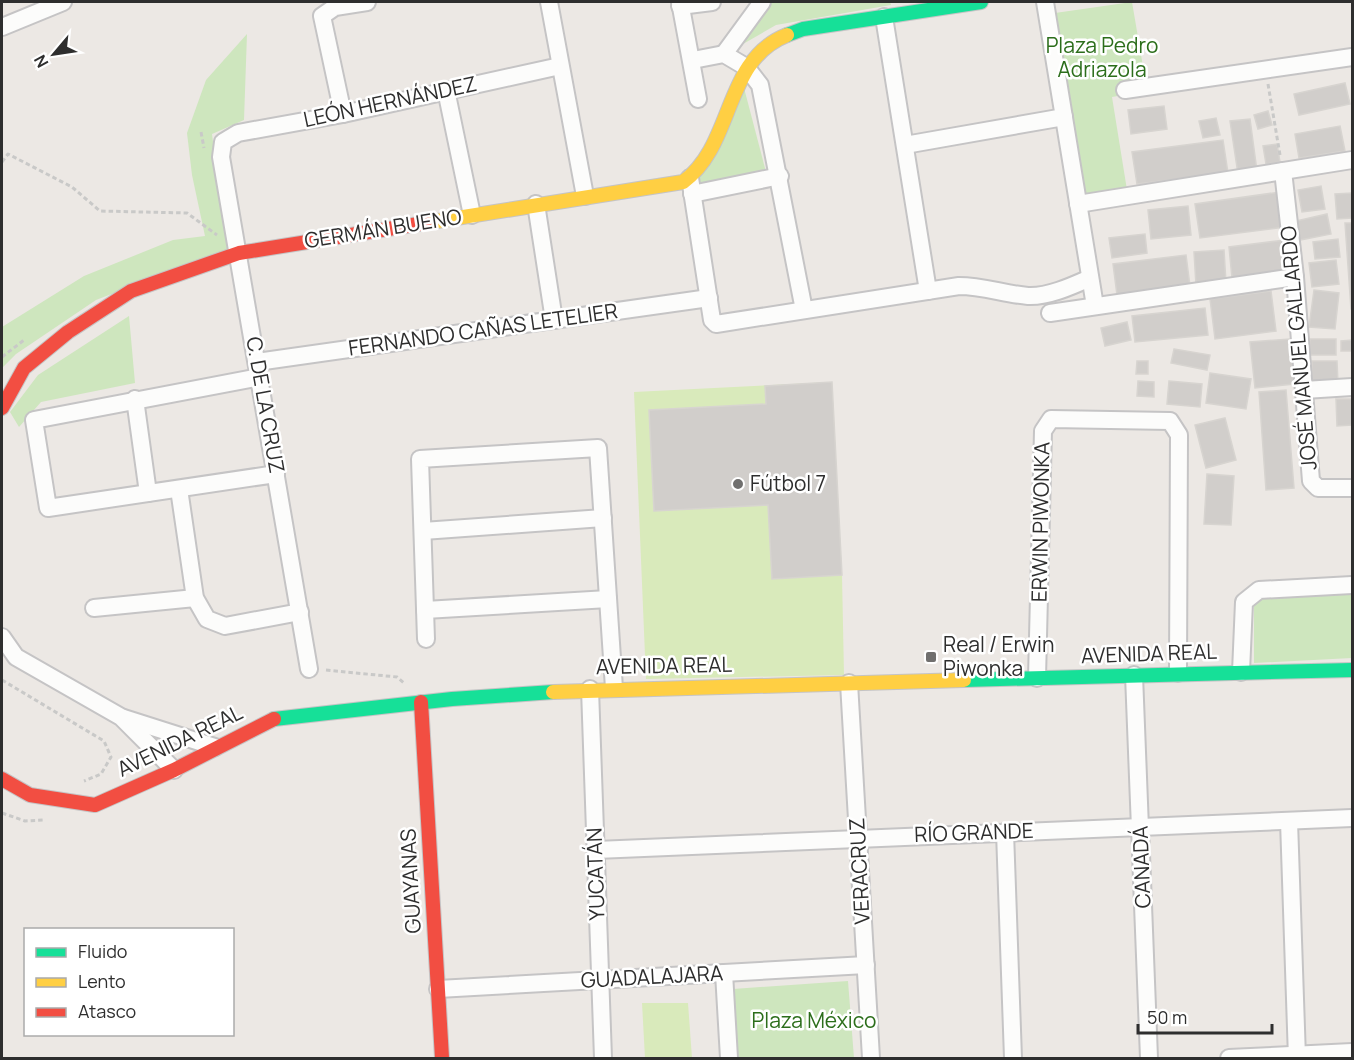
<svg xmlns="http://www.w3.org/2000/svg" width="1354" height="1060" viewBox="0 0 1354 1060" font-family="Manrope,sans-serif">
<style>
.green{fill:#cee6be}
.pitch{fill:#d9eabb}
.building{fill:#d1cecb;stroke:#d7d4d0;stroke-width:1.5}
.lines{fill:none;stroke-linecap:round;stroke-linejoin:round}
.street-casing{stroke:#c5c4c5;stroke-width:20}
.fast-casing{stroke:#c5c4c5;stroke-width:16}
.slow-casing{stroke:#c5c4c5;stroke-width:16}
.jam-casing{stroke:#c5c4c5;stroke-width:16}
.path{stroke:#c9c9c8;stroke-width:3;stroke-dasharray:4.5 3;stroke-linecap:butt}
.street{stroke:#fcfcfb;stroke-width:16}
.fast{stroke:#16e098;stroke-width:14}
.slow{stroke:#ffcf43;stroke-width:14}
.jam{stroke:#f24e42;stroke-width:14}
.poi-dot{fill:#706f6e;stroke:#fff;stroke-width:2}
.labels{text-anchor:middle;stroke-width:5;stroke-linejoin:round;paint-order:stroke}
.park-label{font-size:21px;fill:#2c6e1b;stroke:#fff}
.street-label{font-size:21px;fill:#2e2e2e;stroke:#fff}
.poi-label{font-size:21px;fill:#2e2e2e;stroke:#fff;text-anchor:start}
</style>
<rect width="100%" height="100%" fill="#ece8e4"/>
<g class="green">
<polygon points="770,2 890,2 891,5 776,25 743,44"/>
<polygon points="1132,2 1147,90 1152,90 1112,97 1127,190 1085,196 1055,13"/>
<polygon points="247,34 244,120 212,134 225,234 231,248 96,300 16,354 2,368 2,327 84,276 173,240 205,236 192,175 187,133 206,80"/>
<polygon points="743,84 766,172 696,184"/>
<polygon points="129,316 135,383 41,402 19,427 10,412 38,375"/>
<polygon points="1352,591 1352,658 1254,663 1254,599"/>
<polygon points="848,981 854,1058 738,1058 733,989"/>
</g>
<g class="pitch">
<polygon points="832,382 842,575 844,675 646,679 634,392"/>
<polygon points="642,1003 688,1003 692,1058 645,1058"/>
</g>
<g class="building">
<polygon points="1345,83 1350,104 1299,115 1294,94"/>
<polygon points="1164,106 1167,129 1131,134 1128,110"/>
<polygon points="1268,111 1272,125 1258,129 1254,115"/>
<polygon points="1216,118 1220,135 1203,138 1199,121"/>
<polygon points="1250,119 1257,171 1238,174 1230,121"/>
<polygon points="1340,126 1345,151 1299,158 1295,134"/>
<polygon points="1223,140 1228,173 1137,184 1132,152"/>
<polygon points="1277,144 1280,162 1266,164 1263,146"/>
<polygon points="1321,186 1325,209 1302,212 1298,190"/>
<polygon points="1280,192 1285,227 1200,238 1195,204"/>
<polygon points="1352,193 1352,218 1337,219 1335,194"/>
<polygon points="1188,206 1191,235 1151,239 1148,210"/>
<polygon points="1327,214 1331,234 1300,240 1296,221"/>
<polygon points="1345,223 1352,223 1352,309 1351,309"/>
<polygon points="1145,234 1147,253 1112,258 1109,238"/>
<polygon points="1338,239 1340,257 1315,259 1313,242"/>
<polygon points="1285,240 1288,271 1232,278 1229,247"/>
<polygon points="1224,250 1226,283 1196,285 1194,252"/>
<polygon points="1186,255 1190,286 1117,295 1113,264"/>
<polygon points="1336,260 1339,284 1312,287 1309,263"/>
<polygon points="1314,290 1339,293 1335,329 1309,327"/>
<polygon points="1271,291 1276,331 1215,339 1210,299"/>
<polygon points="1205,308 1208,335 1135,342 1132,316"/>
<polygon points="1127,322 1131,340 1105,346 1101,328"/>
<polygon points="1290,339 1294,384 1255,388 1250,342"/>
<rect x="1310" y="339" width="26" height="16"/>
<polygon points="1352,340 1352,351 1341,351 1341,341"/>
<polygon points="1174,349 1210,355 1207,370 1171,363"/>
<polygon points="1137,361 1148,361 1148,374 1136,374"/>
<polygon points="1312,361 1337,361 1338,384 1312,385"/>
<polygon points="1210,373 1251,379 1246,409 1206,403"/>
<polygon points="1138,381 1154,382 1154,397 1137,396"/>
<polygon points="1169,381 1202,384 1200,407 1167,404"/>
<polygon points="832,382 842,575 772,579 768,505 654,511 649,410 766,404 765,386"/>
<polygon points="1286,390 1294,488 1266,490 1259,392"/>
<polygon points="1336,399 1352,399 1352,425 1337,426"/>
<polygon points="1225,418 1236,460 1206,468 1195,425"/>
<polygon points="1207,474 1234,476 1231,525 1204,524"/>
</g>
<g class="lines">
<g class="street-casing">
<g id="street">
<polyline points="549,2 585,196"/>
<polyline points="680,2 698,99"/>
<polyline points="1045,2 1095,306"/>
<polyline points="680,6 712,2"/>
<polyline points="884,17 928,291"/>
<polyline points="2,27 63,2"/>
<polyline points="724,54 762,2"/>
<polyline points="693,60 724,54 746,67 760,85 804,310"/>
<polyline points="446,90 472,215"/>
<polyline points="1125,90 1352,57"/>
<polyline points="343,114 322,16 335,7 367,2"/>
<polyline points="905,145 1064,117"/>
<polyline points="1283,171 1295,277 1311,481 1318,488 1352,488"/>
<path d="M 690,178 L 712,320 L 716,324 L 959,286 C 983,286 1004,294 1028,296 C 1048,297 1072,286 1090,278"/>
<polyline points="692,194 780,176"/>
<polyline points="536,204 554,320"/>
<polyline points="1078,204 1352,160"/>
<polyline points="1050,313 1295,277"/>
<polyline points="257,362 709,298"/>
<polyline points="260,377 34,420 48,508 276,474"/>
<polyline points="1304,390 1352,387"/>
<polyline points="135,399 148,493"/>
<polyline points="179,489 195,598 207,619 225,626 300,612"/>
<polyline points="423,531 603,518"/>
<polyline points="94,608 195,598"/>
<polyline points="425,610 608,599"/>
<polyline points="2,637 16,657 121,717 174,770"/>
<polyline points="426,639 420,459 598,448 614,688"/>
<polyline points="309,669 221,157 223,142 238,133 343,114 560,66"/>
<polyline points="1241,672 1244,602 1259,590 1352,585"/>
<polyline points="1134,675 1149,1058"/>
<polyline points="1037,678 1043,431 1051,419 1170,421 1179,435 1178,673"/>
<polyline points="849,683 871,1058"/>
<polyline points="590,689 603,1058"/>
<polyline points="124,718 215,747"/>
<polyline points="1289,821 1297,1058"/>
<polyline points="1005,832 1013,1058"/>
<polyline points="596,850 1352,818"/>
<polyline points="724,973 729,1058"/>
<polyline points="438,989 866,965"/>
<polyline points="1229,1058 1352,1052"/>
</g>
</g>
<g class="fast-casing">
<g id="fast">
<polyline points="787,35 803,29 981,2"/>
<polyline points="964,680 1352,670"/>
<polyline points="274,719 452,699 553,692"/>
</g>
</g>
<g class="slow-casing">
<g id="slow">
<path d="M 425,223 L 683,182 C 735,144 723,60 787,35"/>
<polyline points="553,692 964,680"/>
</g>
</g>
<g class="jam-casing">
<g id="jam">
<polyline points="2,408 24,368 68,332 131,291 239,253 425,223"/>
<polyline points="421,702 442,1058"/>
<polyline points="2,779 30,795 95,805 174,770 274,719"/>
</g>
</g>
<g class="path">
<polyline points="1268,84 1280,155"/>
<polyline points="201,132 204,148"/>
<polyline points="2,162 8,154 72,187 100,211 187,213 217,235"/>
<polyline points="2,357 24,340"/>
<polyline points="326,670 397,677 404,683"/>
<polyline points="2,680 104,741 111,757 101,774 84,781"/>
<polyline points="2,813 25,821 43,820"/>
</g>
<use href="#street" class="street"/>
<use href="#fast" class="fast"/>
<use href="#slow" class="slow"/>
<use href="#jam" class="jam"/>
</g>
<g class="poi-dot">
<circle cx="738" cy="484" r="6"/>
<rect x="925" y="651" width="12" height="12" rx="3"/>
</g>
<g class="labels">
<g class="park-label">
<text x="1102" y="53">Plaza Pedro<tspan x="1102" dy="24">Adriazola</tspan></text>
<text x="814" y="1028">Plaza México</text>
</g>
<g class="street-label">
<text transform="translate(390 102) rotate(-12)" y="7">LEÓN HERNÁNDEZ</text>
<text transform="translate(383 229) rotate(-9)" y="7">GERMÁN BUENO</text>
<text transform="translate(483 330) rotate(-8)" y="7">FERNANDO CAÑAS LETELIER</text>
<text transform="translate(1299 348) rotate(-95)" y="7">JOSÉ MANUEL GALLARDO</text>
<text transform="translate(265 405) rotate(80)" y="7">C. DE LA CRUZ</text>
<text transform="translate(1041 522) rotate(-89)" y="7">ERWIN PIWONKA</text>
<text transform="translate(1149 654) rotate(-2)" y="7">AVENIDA REAL</text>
<text transform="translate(664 666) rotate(-1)" y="7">AVENIDA REAL</text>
<text transform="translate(180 741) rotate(-26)" y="7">AVENIDA REAL</text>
<text transform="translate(974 833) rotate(-2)" y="7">RÍO GRANDE</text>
<text transform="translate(1142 867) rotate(-92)" y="7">CANADÁ</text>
<text transform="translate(860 871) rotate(-93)" y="7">VERACRUZ</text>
<text transform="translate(596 874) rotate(-92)" y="7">YUCATÁN</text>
<text transform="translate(411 881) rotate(-93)" y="7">GUAYANAS</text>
<text transform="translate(652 977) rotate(-3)" y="7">GUADALAJARA</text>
</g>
<g class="poi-label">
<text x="750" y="491">Fútbol 7</text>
<text x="943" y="652">Real / Erwin<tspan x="943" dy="24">Piwonka</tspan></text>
</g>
</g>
<rect width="1354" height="1060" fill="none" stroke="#2e2e2e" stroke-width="6"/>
<rect x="24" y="928" width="210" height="108" fill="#ffffff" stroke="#ababab" stroke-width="1.5"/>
<rect x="36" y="948" width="30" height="9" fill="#16e098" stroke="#ababab" stroke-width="1.5"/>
<text x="78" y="958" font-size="18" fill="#2e2e2e">Fluido</text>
<rect x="36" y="978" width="30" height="9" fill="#ffcf43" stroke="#ababab" stroke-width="1.5"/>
<text x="78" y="988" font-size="18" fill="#2e2e2e">Lento</text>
<rect x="36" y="1008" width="30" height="9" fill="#f24e42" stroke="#ababab" stroke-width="1.5"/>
<text x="78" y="1018" font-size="18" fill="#2e2e2e">Atasco</text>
<g transform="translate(54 54) rotate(241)" stroke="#ffffff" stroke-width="4.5" paint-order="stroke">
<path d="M0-4.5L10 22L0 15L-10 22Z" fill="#2e2e2e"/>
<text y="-9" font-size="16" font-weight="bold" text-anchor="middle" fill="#2e2e2e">N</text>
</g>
<path d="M1138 1024v9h134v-9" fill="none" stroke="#2e2e2e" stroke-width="3"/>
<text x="1147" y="1024" font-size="18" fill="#2e2e2e" stroke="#ffffff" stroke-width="4.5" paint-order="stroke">50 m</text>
</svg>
